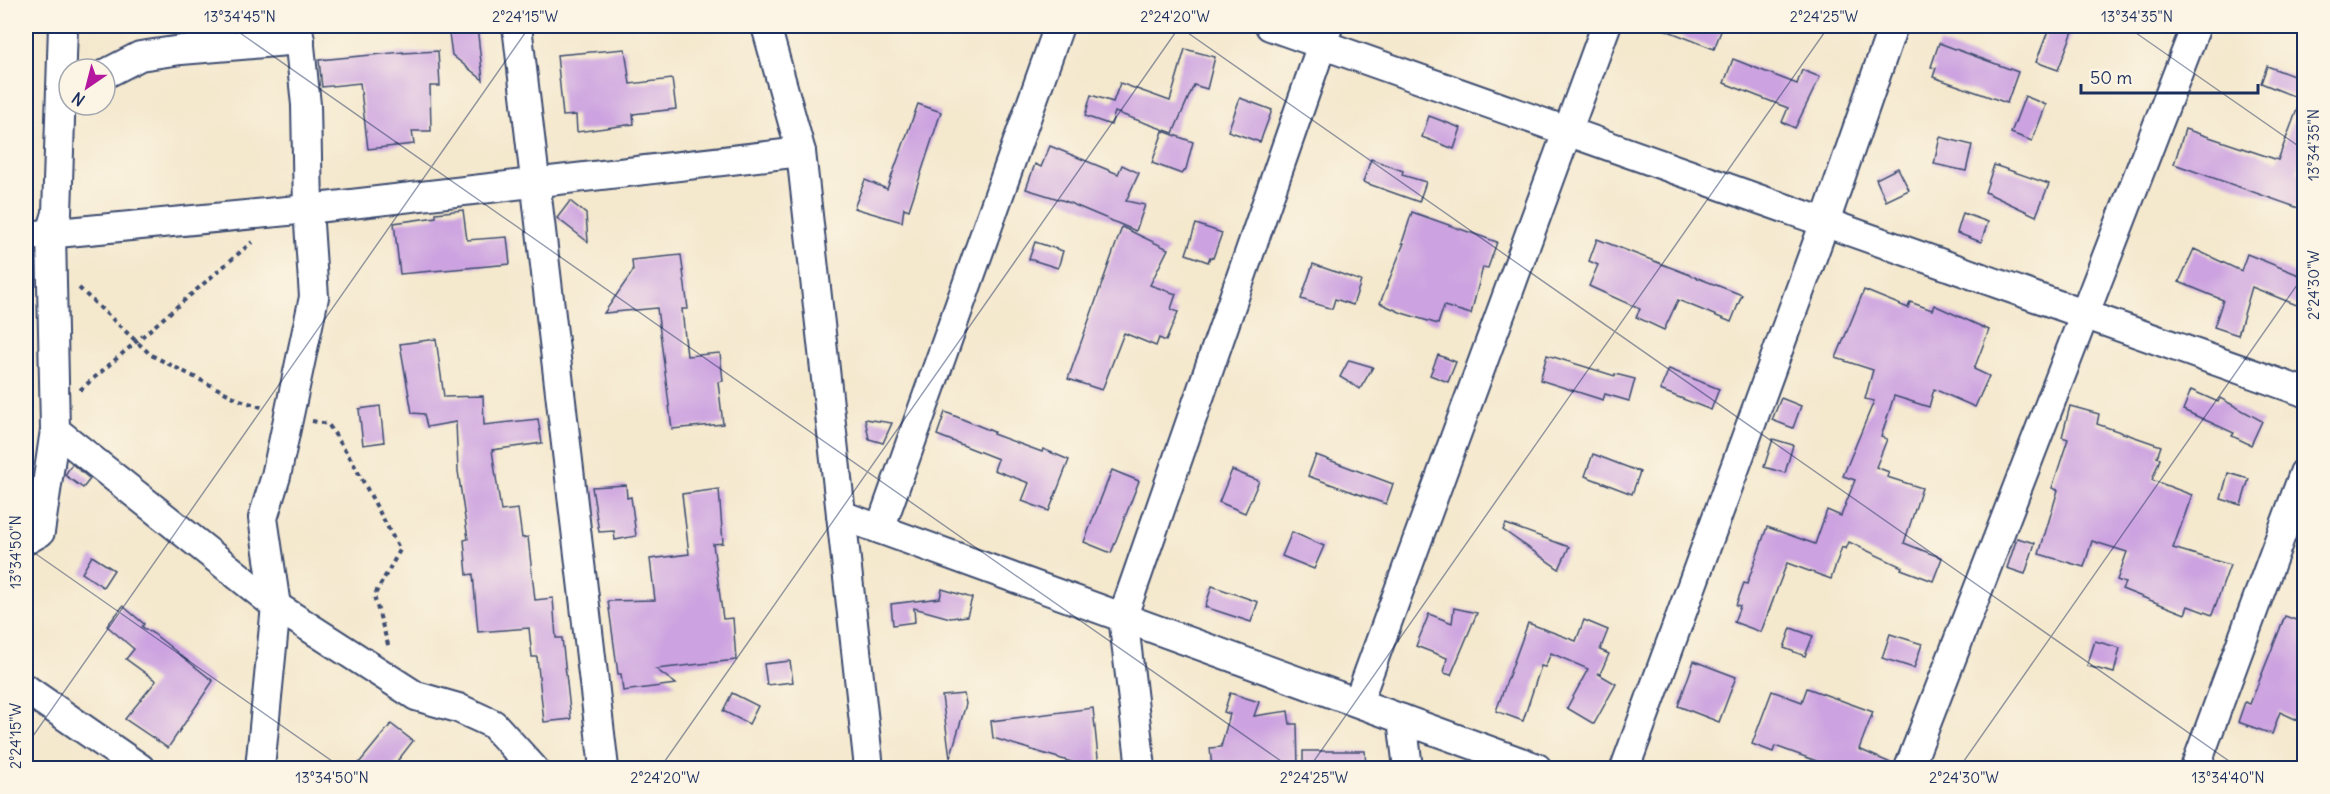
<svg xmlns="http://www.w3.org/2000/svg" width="2330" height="794" viewBox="0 0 2330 794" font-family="Delius,sans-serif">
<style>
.building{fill:#cca2e0}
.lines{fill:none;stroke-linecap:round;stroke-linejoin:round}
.minor-casing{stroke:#3c4b6f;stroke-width:32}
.path{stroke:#3c4b6f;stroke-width:4;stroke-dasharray:4.5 4.5;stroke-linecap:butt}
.minor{stroke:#fff;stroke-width:28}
.ticks{fill:none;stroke:#1b2f5e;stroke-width:1.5;stroke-opacity:0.45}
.neatline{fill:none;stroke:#1b2f5e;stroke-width:2}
.ticks-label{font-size:15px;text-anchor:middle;fill:#1b2f5e}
</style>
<rect width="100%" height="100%" fill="#fcf5e5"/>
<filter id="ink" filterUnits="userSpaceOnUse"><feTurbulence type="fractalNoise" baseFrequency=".0167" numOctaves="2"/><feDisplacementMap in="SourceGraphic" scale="12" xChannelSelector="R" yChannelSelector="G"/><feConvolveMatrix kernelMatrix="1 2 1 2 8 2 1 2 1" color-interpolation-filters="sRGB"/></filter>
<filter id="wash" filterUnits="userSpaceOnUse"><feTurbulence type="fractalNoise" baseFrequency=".008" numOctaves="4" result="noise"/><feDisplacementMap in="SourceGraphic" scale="24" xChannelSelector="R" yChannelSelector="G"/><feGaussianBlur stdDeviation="1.35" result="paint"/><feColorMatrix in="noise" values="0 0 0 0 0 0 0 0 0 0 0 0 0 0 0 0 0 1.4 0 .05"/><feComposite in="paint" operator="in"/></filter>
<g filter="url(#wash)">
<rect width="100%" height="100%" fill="#f4e8cd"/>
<g id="blocks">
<g class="building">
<polygon points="448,26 477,26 483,80 452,55"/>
<polygon points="1658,26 1723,26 1714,49 1658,27"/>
<polygon points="2050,26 2075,26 2058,70 2036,62"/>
<polygon points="1939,43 2018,72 2007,103 1933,77 1936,68 1931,67"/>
<polygon points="625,49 630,84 672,79 676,109 633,114 634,124 577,132 576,115 563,116 557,55"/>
<polygon points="1185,49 1215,57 1207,89 1194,85 1173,133 1115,112 1111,125 1085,116 1091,95 1113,102 1120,83 1170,101"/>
<polygon points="438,51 440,86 430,86 431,131 412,131 414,144 368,149 360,83 322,87 319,60 403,52 403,53"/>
<polygon points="1733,59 1797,84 1802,70 1820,77 1795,128 1782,122 1788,108 1724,83"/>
<polygon points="2267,66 2304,80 2304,152 2297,171 2304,174 2304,210 2174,164 2185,129 2278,160 2301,99 2261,83"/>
<polygon points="2025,96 2046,105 2032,141 2011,133"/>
<polygon points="1240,98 1272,110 1260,142 1228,131"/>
<polygon points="918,104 941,112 909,210 904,208 902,222 854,208 865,180 887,189"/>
<polygon points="1429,116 1461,128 1454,149 1422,137"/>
<polygon points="1163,131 1193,142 1186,169 1182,174 1152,163"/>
<polygon points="1940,137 1972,145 1966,171 1934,164"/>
<polygon points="1050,146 1118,174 1122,165 1139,173 1126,201 1145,205 1136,231 1065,201 1026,189 1035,164 1041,167"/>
<polygon points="1371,159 1403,171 1402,175 1426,182 1419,202 1363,182"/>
<polygon points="1994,165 2049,184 2036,216 1985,192"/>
<polygon points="1898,168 1909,190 1886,201 1876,179"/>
<polygon points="570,201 586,214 588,242 557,218"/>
<polygon points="463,210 467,240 507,237 510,264 400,274 394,223 436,217 436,213"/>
<polygon points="1412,212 1497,242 1488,268 1483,267 1471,314 1444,306 1438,324 1402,313 1380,303 1404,243 1402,243"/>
<polygon points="1963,213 1988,222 1981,242 1957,233"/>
<polygon points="1196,224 1222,233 1213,258 1210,257 1208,262 1186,254"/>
<polygon points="1122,227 1168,249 1150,285 1176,294 1171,309 1178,312 1166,341 1159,338 1156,346 1124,333 1102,390 1068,379"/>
<polygon points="1597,239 1742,295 1731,322 1678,300 1664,330 1636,317 1640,309 1589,286 1598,265 1589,261"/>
<polygon points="1035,242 1063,251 1058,268 1029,259"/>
<polygon points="2194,249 2241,271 2247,254 2304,277 2304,308 2252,287 2238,335 2214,327 2223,300 2179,282"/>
<polygon points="681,255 688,309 682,309 687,356 720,353 723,381 718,382 723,424 672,429 657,308 604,313 633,271 632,260"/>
<polygon points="1313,264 1361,281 1353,305 1335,299 1332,309 1301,299"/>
<polygon points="1864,290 1908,308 1910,302 1932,310 1934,305 1989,330 1974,369 1989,376 1975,407 1934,389 1929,407 1894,396 1881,437 1887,439 1876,467 1889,472 1887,477 1922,488 1904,543 1942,558 1933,581 1901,569 1902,567 1849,542 1846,549 1842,547 1831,579 1787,563 1761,632 1734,622 1740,606 1736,605 1744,583 1747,584 1767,527 1815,544 1827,510 1841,516 1855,480 1843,476 1874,401 1865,399 1873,370 1836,358"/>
<polygon points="436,339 444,397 483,396 484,425 538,419 542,443 492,450 501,511 518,509 522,538 528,537 535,600 553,598 556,638 562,638 571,719 544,722 537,657 532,657 529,628 478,632 473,574 467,575 464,540 468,539 458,471 456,422 427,427 424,414 412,413 400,344"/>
<polygon points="1438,355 1456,362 1448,382 1430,375"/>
<polygon points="1547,355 1615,376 1615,374 1635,379 1629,401 1605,394 1603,400 1540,380"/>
<polygon points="1349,360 1373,367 1360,389 1340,377"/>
<polygon points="1669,369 1719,389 1711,410 1660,390"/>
<polygon points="2191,390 2218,402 2220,398 2262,421 2251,445 2232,436 2234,433 2183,410"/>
<polygon points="1781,398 1801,406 1793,428 1772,420"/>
<polygon points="380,406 384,442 363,445 359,409"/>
<polygon points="2070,406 2099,414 2097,424 2161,446 2157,457 2160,459 2152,480 2192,495 2173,548 2230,565 2212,615 2188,606 2185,614 2122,589 2125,583 2117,580 2127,552 2092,541 2084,567 2039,554 2058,490 2052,488 2068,439 2062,437"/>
<polygon points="945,412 994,432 993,434 1042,452 1043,449 1069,460 1049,511 1022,501 1029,483 994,470 998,459 937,435"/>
<polygon points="865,419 892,423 883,443 869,439"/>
<polygon points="1773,439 1793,445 1785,473 1764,467"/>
<polygon points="1593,454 1640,472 1632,494 1585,476"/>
<polygon points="1316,455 1393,484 1386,504 1308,476"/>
<polygon points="72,464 90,479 83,488 65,475"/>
<polygon points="1112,470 1139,481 1111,553 1084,542"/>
<polygon points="1232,470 1259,481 1245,513 1219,502"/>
<polygon points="2228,473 2249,479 2241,505 2221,499"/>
<polygon points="626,485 627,498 631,497 636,536 615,540 614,531 599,532 592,487"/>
<polygon points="719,489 723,543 713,544 723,619 733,618 736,660 656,669 676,684 623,691 621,674 618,674 608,601 655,600 650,559 689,554 682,494"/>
<polygon points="1506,524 1569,547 1559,569 1503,530"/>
<polygon points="1292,532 1324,546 1314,569 1282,556"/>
<polygon points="2017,538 2035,543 2025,574 2007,568"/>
<polygon points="92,556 114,570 103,587 82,573"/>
<polygon points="1212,586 1258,602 1251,622 1205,607"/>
<polygon points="942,589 972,598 967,616 950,618 914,608 915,622 893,625 891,604 940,598"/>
<polygon points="123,606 144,624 142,627 154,634 213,681 168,748 125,719 156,681 126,659 134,649 107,626"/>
<polygon points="1454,608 1477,613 1451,675 1444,673 1447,658 1416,646 1429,614 1452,623"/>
<polygon points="2285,616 2304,623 2304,723 2280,712 2272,734 2238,722 2245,702 2250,704"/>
<polygon points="1584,620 1608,630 1600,650 1609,654 1600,674 1597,673 1616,684 1594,724 1567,708 1588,669 1551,653 1545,667 1541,666 1523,721 1496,711 1528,623 1576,641"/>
<polygon points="1791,628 1813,636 1805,656 1784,648"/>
<polygon points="1890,634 1922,644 1914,668 1882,658"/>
<polygon points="2095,641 2120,648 2114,673 2087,666"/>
<polygon points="790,661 793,682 767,685 764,664"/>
<polygon points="1694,661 1736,677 1719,722 1678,706"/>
<polygon points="1807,688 1873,712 1859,749 1893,764 1893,768 1836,768 1775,746 1773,752 1752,744 1772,691 1802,702"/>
<polygon points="732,693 758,706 749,724 723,711"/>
<polygon points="1230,693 1259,702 1254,716 1288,711 1290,724 1297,724 1298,768 1212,768 1210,748 1221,747 1230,714 1224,712"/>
<polygon points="964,694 966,704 950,758 942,696"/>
<polygon points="1093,708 1099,768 1091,768 993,738 991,721"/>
<polygon points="391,724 413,741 392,768 355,768"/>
<polygon points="1303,751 1365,751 1366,768 1303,768"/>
</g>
</g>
</g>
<g filter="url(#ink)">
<use href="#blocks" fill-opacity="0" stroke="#3c4b6f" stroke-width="1.5"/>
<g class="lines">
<g class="minor-casing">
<g id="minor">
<polyline points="517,26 604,768"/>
<polyline points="766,26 801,152 869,768"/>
<polyline points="1270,26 2304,392"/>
<polyline points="105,74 140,56 181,50 300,40"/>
<polyline points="26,236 308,209 801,152"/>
<polyline points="55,430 276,606 416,696 458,708 493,724 533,768"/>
<polyline points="841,515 1537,768"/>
<polyline points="880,529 1059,26"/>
<polyline points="26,540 40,532 55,430 51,233 57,213 63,26"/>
<polyline points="26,689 140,768"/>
<polyline points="1358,702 1606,26"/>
<polyline points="1402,719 1408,768"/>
<polyline points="260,768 276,606 263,518 276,476 314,297 308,209 306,105 298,26"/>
<polyline points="1141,768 1123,616 1328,27"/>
<polyline points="1625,768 1825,222 1893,26"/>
<polyline points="1909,768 2196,26"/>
<polyline points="2195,768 2304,473"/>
</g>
</g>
<g class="path">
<polyline points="79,288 151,355 240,400 264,408"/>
<polyline points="80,390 252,242"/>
<polyline points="312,421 328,424 351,459 400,550 374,596 389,648"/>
</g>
<use href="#minor" class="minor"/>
</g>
</g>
<path class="ticks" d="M 230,26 L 1291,768M 1178,26 L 2239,768M 2126,26 L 2304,150M 26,547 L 342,768M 26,746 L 530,26M 660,768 L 1180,26M 1309,768 L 1829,26M 1959,768 L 2304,275"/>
<rect width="2330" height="794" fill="none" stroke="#fcf5e5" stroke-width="66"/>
<g transform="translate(87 87) rotate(215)"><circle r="28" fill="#fcf5e5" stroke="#a2a6af" stroke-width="1.5"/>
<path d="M0-4.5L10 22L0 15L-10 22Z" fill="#b5179e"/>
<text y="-9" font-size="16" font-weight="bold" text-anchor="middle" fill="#1b2f5e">N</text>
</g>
<path d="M2081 84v9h177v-9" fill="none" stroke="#1b2f5e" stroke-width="3"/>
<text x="2090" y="84" font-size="18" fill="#1b2f5e" stroke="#fcf5e5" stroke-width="4.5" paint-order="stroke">50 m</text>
<rect x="33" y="33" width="2264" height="728" class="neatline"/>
<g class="ticks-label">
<text x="240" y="22">13°34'45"N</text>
<text x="525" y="22">2°24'15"W</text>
<text x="1175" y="22">2°24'20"W</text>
<text x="1824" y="22">2°24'25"W</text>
<text x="2137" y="22">13°34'35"N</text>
<text transform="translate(2314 145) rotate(-90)" y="5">13°34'35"N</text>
<text transform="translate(2314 285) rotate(-90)" y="5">2°24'30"W</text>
<text transform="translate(16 552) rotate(-90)" y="5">13°34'50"N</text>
<text transform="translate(16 736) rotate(-90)" y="5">2°24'15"W</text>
<text x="332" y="783">13°34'50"N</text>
<text x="665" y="783">2°24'20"W</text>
<text x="1314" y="783">2°24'25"W</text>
<text x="1964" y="783">2°24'30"W</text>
<text x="2228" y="783">13°34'40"N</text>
</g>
</svg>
